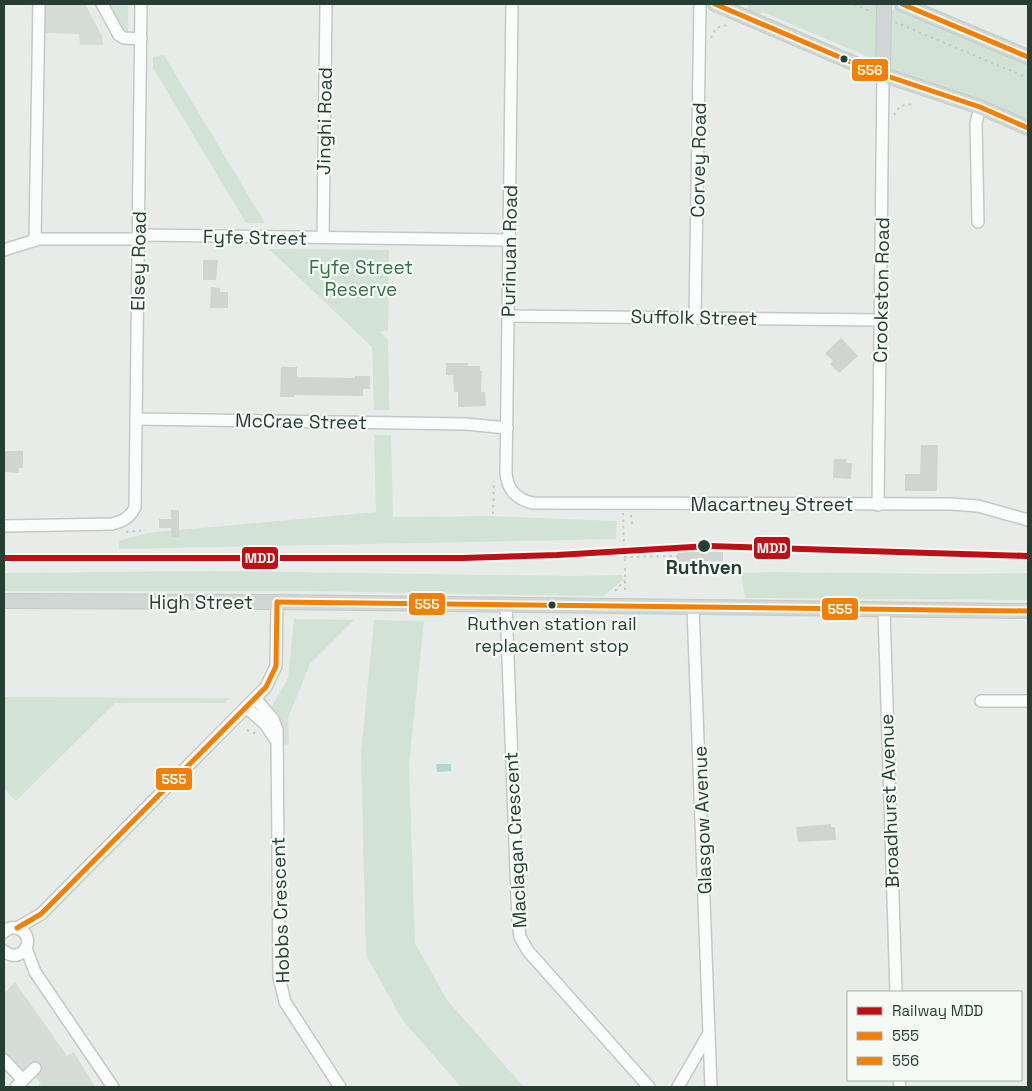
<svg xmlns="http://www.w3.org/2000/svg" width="1032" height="1091" viewBox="0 0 1032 1091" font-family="'Space Grotesk',sans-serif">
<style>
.built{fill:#d6ddd9}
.green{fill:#d2e3d5}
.water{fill:#add6d5}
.building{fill:#d0d5d2}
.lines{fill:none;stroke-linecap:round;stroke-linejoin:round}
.minor-casing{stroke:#c4c9c6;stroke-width:14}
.major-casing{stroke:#c3cac7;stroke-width:16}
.path{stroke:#c3cbc7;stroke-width:2;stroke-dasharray:2.5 4;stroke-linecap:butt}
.minor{stroke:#fbfcfc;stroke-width:11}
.major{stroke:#cfd6d3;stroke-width:14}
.bus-1-casing{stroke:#f6faf7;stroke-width:9}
.bus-2-casing{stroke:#f6faf7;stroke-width:9}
.bus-1{stroke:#f47f03;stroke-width:5}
.bus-2{stroke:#f47f03;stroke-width:5}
.rail-1-casing{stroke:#f6faf7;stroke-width:10}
.rail-1{stroke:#be1014;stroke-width:6}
.bus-dot{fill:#263e34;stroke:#f6faf7;stroke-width:2}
.labels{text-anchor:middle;stroke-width:4.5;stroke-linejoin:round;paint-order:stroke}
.bus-label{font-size:18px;fill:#263e34;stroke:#f6faf7}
.street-label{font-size:19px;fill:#263e34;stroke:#f6faf7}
.park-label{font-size:19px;fill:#347143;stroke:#f6faf7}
.stop-label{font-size:19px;font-weight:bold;fill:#263e34;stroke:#f6faf7}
.line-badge{stroke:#f6faf7;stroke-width:2}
.badge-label{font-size:14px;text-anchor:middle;font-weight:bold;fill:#fff}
</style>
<rect width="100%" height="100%" fill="#e7ece9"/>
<g class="built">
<polygon points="43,4 85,4 102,36 103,45 80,45 79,34 43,33"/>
<polygon points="15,982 67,1056 74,1052 95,1087 37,1087 41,1083 35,1076 41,1070 34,1062 23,1072 4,1053 4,993"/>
</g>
<g class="green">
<polygon points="108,4 128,4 128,32 121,28"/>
<polygon points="744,4 876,4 878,14 876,60 870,64 864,55 763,12 758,15 748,11 748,6"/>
<polygon points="898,6 1028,63 1028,122 894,72 888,65 890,14 892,10"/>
<polygon points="164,55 265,223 246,223 153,68 153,57"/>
<polygon points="269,249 389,250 388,330 379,332 388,340 389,410 374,410 372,347"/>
<polygon points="374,435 391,435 393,517 491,516 617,521 616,539 119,549 119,541 147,533 376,512"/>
<polygon points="216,571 571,576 622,575 623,580 603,596 303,591 4,591 4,573"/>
<polygon points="768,572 955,574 1028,573 1028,600 745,598 741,573"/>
<polygon points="294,619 354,620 310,664 288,718 289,745 283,744 274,713 271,708 288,678"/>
<polygon points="374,620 424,621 409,764 415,943 447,1000 524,1087 461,1087 401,1018 366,955 361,754"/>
<polygon points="4,697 229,698 225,703 115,703 16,801 4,789"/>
</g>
<polygon class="water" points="436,764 451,764 451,771 437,772"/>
<g class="building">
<polygon points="203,260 218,260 216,280 203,280"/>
<polygon points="211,287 220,288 220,292 228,292 228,308 210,308"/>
<polygon points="841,338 858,356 839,373 830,364 833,361 825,353"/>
<polygon points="446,363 468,363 468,366 480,366 480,371 482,371 481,392 485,392 486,406 458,407 458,392 454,392 453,375 446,375"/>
<polygon points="281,367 297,367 297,377 355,378 355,376 370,376 370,389 363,389 363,396 294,395 294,397 280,397"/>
<polygon points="921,445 938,445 937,491 905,491 905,474 920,474"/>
<polygon points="4,451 23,451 23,468 19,468 19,473 5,472"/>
<polygon points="834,459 847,459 846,463 852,463 851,479 833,478"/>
<polygon points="171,510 179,510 179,537 171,537 171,528 159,528 159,519 171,519"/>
<polygon points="678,551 723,552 723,561 678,562"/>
<polygon points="831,824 831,827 835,827 836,840 798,842 796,827"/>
</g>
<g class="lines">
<g class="minor-casing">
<g id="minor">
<polyline points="102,4 119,35 124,38 141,39"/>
<path d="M 512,4 L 506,473 C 507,489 517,500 533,503 L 951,504 L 978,506 L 1028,520"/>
<polyline points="978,222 976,123 980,107"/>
<polyline points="323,237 326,4"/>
<polyline points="35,240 39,4"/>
<polyline points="4,250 39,239 133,239 144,235 509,240"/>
<polyline points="508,316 881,320"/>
<polyline points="695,317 700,4"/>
<polyline points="136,419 466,424 507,428"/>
<polyline points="878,505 883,75"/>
<path d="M 4,526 L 112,524 C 123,521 130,518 135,507 L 141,4"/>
<polyline points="506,605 518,923 520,937 528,951 649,1087"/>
<polyline points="693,607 711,1087"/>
<polyline points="884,610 896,992"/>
<polyline points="255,698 273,719 277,730 279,977 285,1002 340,1087"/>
<polyline points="981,701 1028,701"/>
<polyline points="246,707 266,725 275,739"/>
<polyline points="17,928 41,914 266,687 276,666 277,602"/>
<path d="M 4,932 C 8,928 13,926 19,929 C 38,937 22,966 4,951"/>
<polyline points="26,948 35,972 113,1087"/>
<polyline points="4,1060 23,1080"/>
<polyline points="899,1080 900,1087"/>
<polyline points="16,1087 35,1068"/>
<polyline points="678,1087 709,1033"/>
</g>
</g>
<g class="major-casing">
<g id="major">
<polyline points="715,4 872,71 980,107 1028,128"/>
<polyline points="902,4 1028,57"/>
<polyline points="883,75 884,4"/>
<polyline points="4,601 277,602 1028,611"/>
</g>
</g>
<g class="path">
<polyline points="854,4 872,12"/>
<polyline points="895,22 1028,78"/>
<polyline points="711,38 716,28 727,25"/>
<polyline points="894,115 900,106 913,104"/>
<polyline points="623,513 624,546"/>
<polyline points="493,514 494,481"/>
<polyline points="631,515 632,524"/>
<polyline points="126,532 146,530"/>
<polyline points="678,550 678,563"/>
<polyline points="624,552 625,563"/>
<polyline points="624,557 678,556"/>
<polyline points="625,568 625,591"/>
<polyline points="615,591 625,580"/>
<polyline points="247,730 259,735"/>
</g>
<use href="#minor" class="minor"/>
<use href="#major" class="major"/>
<g class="bus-1-casing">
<g id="bus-1">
<polyline points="277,602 1028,611"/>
<polyline points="17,928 41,914 266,687 276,666 277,602"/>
</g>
</g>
<g class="bus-2-casing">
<g id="bus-2">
<polyline points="715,4 872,71 980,107 1028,128"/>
<polyline points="902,4 1028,57"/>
</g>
</g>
<use href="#bus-1" class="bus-1"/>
<use href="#bus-2" class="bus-2"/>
<g class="rail-1-casing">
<polyline id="rail-1" points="4,558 463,558 557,555 709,546 1028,556"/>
</g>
<use href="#rail-1" class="rail-1"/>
</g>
<g class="bus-dot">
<circle cx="844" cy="59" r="4.5"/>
<circle cx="704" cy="546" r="7"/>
<circle cx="552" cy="605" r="4.5"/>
</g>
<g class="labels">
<g class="bus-label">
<text x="552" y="630">Ruthven station rail<tspan x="552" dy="22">replacement stop</tspan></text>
</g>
<g class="street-label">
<text transform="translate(324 121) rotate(-89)" y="7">Jinghi Road</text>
<text transform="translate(698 160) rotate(-89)" y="7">Corvey Road</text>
<text transform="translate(255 237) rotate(1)" y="7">Fyfe Street</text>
<text transform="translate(509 251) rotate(-89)" y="7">Purinuan Road</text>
<text transform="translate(138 261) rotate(-89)" y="7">Elsey Road</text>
<text transform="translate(881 290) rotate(-89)" y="7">Crookston Road</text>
<text transform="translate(694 317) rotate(1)" y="7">Suffolk Street</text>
<text transform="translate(301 421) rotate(1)" y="7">McCrae Street</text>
<text x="772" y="511">Macartney Street</text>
<text x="201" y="609">High Street</text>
<text transform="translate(889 801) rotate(-92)" y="7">Broadhurst Avenue</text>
<text transform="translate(702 820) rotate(-92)" y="7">Glasgow Avenue</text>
<text transform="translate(515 840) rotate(-93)" y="7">Maclagan Crescent</text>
<text transform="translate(280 910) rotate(-92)" y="7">Hobbs Crescent</text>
</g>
<g class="park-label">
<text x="361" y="274">Fyfe Street<tspan x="361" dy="22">Reserve</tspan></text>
</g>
<g class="stop-label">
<text x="704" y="574">Ruthven</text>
</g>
</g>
<g class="line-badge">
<rect x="851" y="58" width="38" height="24" rx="5" fill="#f47f03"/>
<rect x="753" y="536" width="38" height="24" rx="5" fill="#be1014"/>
<rect x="241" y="546" width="38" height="24" rx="5" fill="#be1014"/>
<rect x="408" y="592" width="38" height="24" rx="5" fill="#f47f03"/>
<rect x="821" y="597" width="38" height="24" rx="5" fill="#f47f03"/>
<rect x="155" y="767" width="38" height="24" rx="5" fill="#f47f03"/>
</g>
<g class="badge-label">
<text x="870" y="75">556</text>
<text x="772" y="553">MDD</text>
<text x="260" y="563">MDD</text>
<text x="427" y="609">555</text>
<text x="840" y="614">555</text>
<text x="174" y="784">555</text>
</g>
<rect width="1032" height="1091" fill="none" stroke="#263e34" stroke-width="10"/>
<rect x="847" y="991" width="175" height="90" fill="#f6faf7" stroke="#a3afa9"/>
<rect x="857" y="1007" width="25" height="8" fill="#be1014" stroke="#a3afa9"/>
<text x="892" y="1016" font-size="15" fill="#263e34">Railway MDD</text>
<rect x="857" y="1032" width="25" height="8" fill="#f47f03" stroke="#a3afa9"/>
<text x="892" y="1041" font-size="15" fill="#263e34">555</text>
<rect x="857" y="1057" width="25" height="8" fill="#f47f03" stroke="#a3afa9"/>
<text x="892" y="1066" font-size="15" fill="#263e34">556</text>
</svg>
